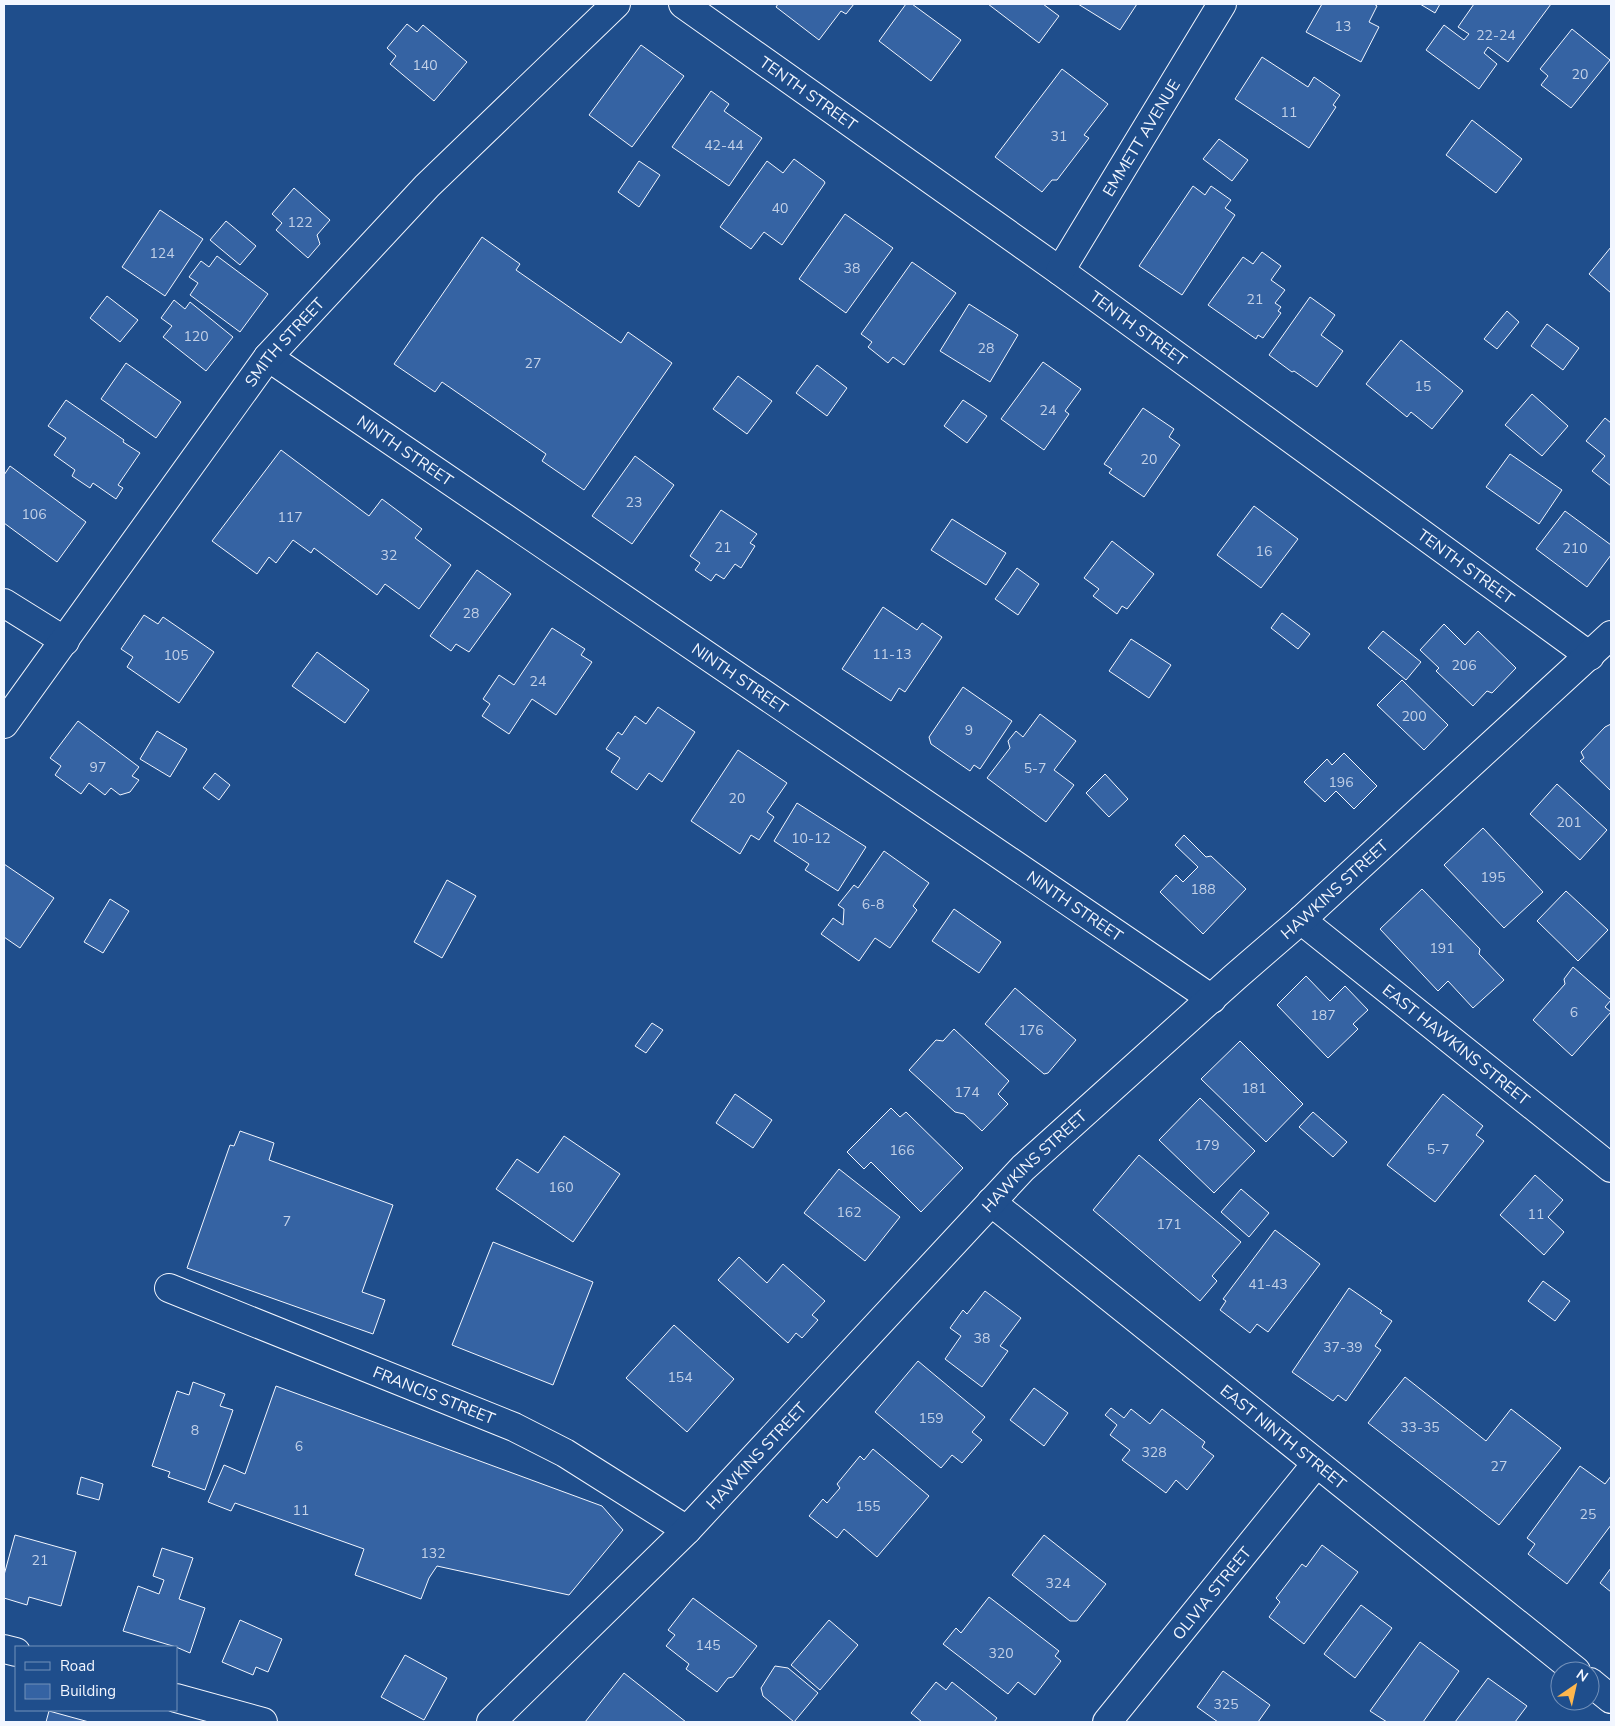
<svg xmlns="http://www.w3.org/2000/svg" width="1615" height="1726" viewBox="0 0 1615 1726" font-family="'Nunito Sans',sans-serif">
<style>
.building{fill:#3563a3;stroke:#f2f6ff}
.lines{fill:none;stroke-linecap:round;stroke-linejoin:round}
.street-casing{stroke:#f2f6ff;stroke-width:30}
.street{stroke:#1f4e8c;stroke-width:28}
.labels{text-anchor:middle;stroke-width:4;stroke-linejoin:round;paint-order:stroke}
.number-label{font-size:14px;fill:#c3d1e8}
.street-label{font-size:16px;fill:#f2f6ff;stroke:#1f4e8c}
</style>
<rect width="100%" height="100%" fill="#1f4e8c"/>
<g class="building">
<polygon points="778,4 854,4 846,14 841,11 819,40 776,7"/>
<polygon points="906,4 912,4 961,40 931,81 879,41"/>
<polygon points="988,4 1043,4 1059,16 1039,43"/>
<polygon points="1078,4 1137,4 1120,30"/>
<polygon points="1322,4 1374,4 1377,6 1369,22 1379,27 1361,62 1306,32"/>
<polygon points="1420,4 1440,4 1435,13"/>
<polygon points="1474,4 1551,4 1508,62 1488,47 1484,53 1497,64 1479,89 1426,50 1444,25 1464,40 1469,34 1458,27"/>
<polygon points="407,24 417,32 423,25 467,62 434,101 390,64 396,56 387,48"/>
<polygon points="1572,29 1610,60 1571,108 1541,85 1548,76 1540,69"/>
<polygon points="641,45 684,76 632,147 589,115"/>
<polygon points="1262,57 1308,87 1314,77 1340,95 1333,105 1336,107 1309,148 1235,99"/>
<polygon points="1062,69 1108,104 1084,135 1089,138 1057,180 1052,180 1042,192 995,157"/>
<polygon points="711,91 729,104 724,111 762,138 729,186 672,147"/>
<polygon points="1472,120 1522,159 1496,193 1446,155"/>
<polygon points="1219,139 1248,160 1232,181 1203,159"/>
<polygon points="794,159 824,181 825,183 782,245 764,232 751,249 720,227 767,161 783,173"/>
<polygon points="639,161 660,175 639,207 618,192"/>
<polygon points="1193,186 1205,195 1211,186 1231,200 1225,208 1235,215 1182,295 1139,266"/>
<polygon points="294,188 330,220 317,235 320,244 308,258 276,230 282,223 272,214"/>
<polygon points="160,210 203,239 165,296 122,267"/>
<polygon points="845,214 893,248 846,313 799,279"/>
<polygon points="226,221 256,246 240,265 210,240"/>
<polygon points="482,237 520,264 516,270 621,343 628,332 672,363 584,490 542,461 546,454 442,382 435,392 394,364"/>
<polygon points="1611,247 1611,293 1589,274"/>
<polygon points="1262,252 1281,266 1271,280 1285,290 1275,303 1281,307 1278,311 1281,313 1263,338 1258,335 1256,339 1208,305 1243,257 1253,264"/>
<polygon points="217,256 268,294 240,332 190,295 198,283 189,277 201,261 209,267"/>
<polygon points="912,262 956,293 904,365 893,357 888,363 868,347 872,342 861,334"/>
<polygon points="107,296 138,320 120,342 90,318"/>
<polygon points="1310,297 1335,315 1321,335 1343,351 1317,387 1294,371 1292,372 1269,355"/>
<polygon points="174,300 185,309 190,302 233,337 206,371 163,337 172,326 161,318"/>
<polygon points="969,304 1018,335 990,382 940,351"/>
<polygon points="1507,311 1519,322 1497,349 1484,339"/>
<polygon points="1547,324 1579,348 1563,370 1531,346"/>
<polygon points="1401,340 1463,391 1432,429 1411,412 1407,417 1366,384"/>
<polygon points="1043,362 1081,389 1065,411 1069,414 1044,450 1001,419"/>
<polygon points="126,363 181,402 156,438 101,399"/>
<polygon points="817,365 847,388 827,416 796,393"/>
<polygon points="738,376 772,401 747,434 713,409"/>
<polygon points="1532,394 1568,426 1542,456 1505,425"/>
<polygon points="66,400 124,440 123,442 140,453 118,485 123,488 116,499 93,483 90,488 72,476 75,470 54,455 66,438 48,426"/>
<polygon points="963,400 987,416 967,443 944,426"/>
<polygon points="1143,408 1174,429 1169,437 1180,445 1144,497 1109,473 1112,469 1104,464"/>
<polygon points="1605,418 1611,423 1611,486 1592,471 1605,456 1586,441"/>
<polygon points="281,450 369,516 382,499 422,529 415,538 451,565 419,609 385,584 377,595 314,548 311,553 293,540 276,563 269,557 257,574 212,541"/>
<polygon points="1510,454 1562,490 1539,524 1486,487"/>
<polygon points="635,456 674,485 632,544 592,516"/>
<polygon points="10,466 86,522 57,562 4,523 4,475"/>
<polygon points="1254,506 1298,539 1261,588 1217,555"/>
<polygon points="721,510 757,534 750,543 755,546 741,568 735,564 724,579 716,574 711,581 695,570 700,563 690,556"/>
<polygon points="1565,511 1611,545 1611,555 1587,587 1536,549"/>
<polygon points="952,519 1006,553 986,585 931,550"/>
<polygon points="1112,541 1154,574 1127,609 1122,606 1117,614 1093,596 1099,589 1084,578"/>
<polygon points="1017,568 1039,584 1018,615 995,599"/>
<polygon points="477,570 511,594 469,652 456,644 451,651 430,636"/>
<polygon points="883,607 917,630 922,623 942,637 905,692 899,688 891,701 842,669"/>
<polygon points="1282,613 1310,634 1298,649 1271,628"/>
<polygon points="144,615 158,624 163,617 214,652 179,703 127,667 133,657 121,649"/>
<polygon points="1444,624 1465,645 1478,631 1516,668 1492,693 1487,691 1473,706 1436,671 1439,668 1420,650"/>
<polygon points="552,628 585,649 581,655 592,662 556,715 532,699 509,734 482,716 490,704 483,699 499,675 514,685"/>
<polygon points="1383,631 1421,662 1406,680 1368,648"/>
<polygon points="1131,639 1171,665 1149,698 1109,671"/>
<polygon points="317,652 369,690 345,723 292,686"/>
<polygon points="1402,680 1448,725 1424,750 1377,705"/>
<polygon points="963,687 1012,721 980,769 974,765 970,771 931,744 929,737"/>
<polygon points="658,707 695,732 662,782 649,773 637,790 611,772 620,758 606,749 618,732 622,735 635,716 646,724"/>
<polygon points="1040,714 1076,741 1054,770 1074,785 1046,822 987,778 1010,748 1008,741 1016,731 1023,737"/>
<polygon points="78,721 139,767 132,776 139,780 130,792 120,795 111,788 105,795 89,783 81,794 55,775 61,766 50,758"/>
<polygon points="1611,724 1611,791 1580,761 1584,758 1581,752 1605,727"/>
<polygon points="157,731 187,749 170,777 140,759"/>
<polygon points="738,750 787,783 767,812 774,817 759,840 751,835 740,854 691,821"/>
<polygon points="1344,753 1377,786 1354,809 1336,791 1325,802 1304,782 1327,759 1332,765"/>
<polygon points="215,773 230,785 219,800 203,788"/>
<polygon points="1105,774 1128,799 1109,817 1086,793"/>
<polygon points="1557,784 1607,830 1580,860 1530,814"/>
<polygon points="797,803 866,847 838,891 805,870 809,864 774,841"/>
<polygon points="1483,828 1543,892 1504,928 1444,865"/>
<polygon points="1184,835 1206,857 1211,856 1246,889 1203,934 1160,892 1176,875 1183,882 1198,867 1175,845"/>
<polygon points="884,851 929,883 913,906 917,910 890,948 875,938 859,961 821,934 833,918 843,925 844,909 838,905 854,885 858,888"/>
<polygon points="4,864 54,898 20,948 4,937"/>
<polygon points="447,880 476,896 442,958 414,942"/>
<polygon points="1422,889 1480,949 1479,954 1504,980 1473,1008 1448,981 1438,991 1380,929"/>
<polygon points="1566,891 1608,930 1578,961 1537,921"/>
<polygon points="110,899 129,911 103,953 84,942"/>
<polygon points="954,909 1001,942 979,973 932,941"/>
<polygon points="1573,967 1611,1000 1605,1007 1611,1012 1572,1056 1533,1020 1565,984 1564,979"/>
<polygon points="1306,976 1330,1001 1345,986 1368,1010 1353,1024 1358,1029 1328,1058 1277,1005"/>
<polygon points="1015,988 1076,1040 1048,1073 1044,1074 985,1024"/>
<polygon points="652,1023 663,1030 646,1053 635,1046"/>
<polygon points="954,1029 1009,1081 998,1094 1008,1104 982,1131 964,1114 955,1112 909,1070 936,1040 943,1041"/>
<polygon points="1240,1041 1303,1104 1266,1142 1201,1079"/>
<polygon points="735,1094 772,1120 753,1148 716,1123"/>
<polygon points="1443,1094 1483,1126 1476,1135 1484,1141 1435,1202 1387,1165"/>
<polygon points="1200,1098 1255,1151 1214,1193 1159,1140"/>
<polygon points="891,1108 900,1117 906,1112 963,1168 921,1212 871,1162 864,1169 847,1152"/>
<polygon points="1313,1112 1347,1142 1333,1157 1299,1127"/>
<polygon points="240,1131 274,1143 269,1160 393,1205 362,1292 385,1300 373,1334 187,1268 230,1145 234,1146"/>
<polygon points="564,1136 620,1174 573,1242 496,1189 517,1159 538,1173"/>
<polygon points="1139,1155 1241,1242 1212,1276 1217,1281 1200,1301 1093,1210"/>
<polygon points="839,1169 900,1217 865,1261 804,1213"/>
<polygon points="1535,1175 1563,1200 1548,1217 1564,1232 1544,1255 1500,1215"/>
<polygon points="1241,1189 1269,1213 1249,1237 1221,1212"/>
<polygon points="1275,1230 1320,1264 1268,1332 1257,1324 1250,1333 1220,1310 1226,1301 1223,1299"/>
<polygon points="493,1242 593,1282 553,1385 452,1345"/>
<polygon points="739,1257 767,1283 783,1264 825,1301 812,1315 818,1320 802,1338 796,1333 788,1343 718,1280"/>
<polygon points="1543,1281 1570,1301 1555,1321 1528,1301"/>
<polygon points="1349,1288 1382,1311 1380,1313 1392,1321 1375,1346 1381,1350 1346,1401 1338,1395 1333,1401 1292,1372"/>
<polygon points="985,1291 1021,1318 1000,1346 1008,1351 982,1387 945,1359 961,1336 950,1328 963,1310 967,1314"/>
<polygon points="674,1325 734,1379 687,1432 626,1378"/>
<polygon points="918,1361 985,1417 972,1432 982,1440 962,1463 952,1455 941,1468 875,1412"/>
<polygon points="1405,1377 1486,1441 1511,1409 1561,1448 1499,1525 1368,1423"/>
<polygon points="193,1382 225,1394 220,1406 233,1410 205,1490 168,1477 170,1472 152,1466 177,1391 189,1395"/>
<polygon points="276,1386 602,1506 623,1530 569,1595 437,1566 429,1578 421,1599 355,1575 364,1549 235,1503 231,1511 208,1502 224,1465 245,1474"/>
<polygon points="1034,1388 1068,1413 1044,1446 1010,1420"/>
<polygon points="1111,1408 1124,1418 1131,1409 1150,1424 1162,1409 1205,1442 1202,1447 1214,1456 1187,1490 1176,1480 1166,1493 1122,1460 1130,1450 1110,1435 1117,1425 1105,1415"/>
<polygon points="873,1449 929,1496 877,1557 844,1529 837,1538 809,1516 823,1499 827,1503 840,1488 837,1484 860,1456 864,1460"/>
<polygon points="1580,1466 1605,1484 1611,1476 1611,1525 1567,1584 1528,1554 1535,1544 1527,1538"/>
<polygon points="81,1477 103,1484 99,1500 77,1494"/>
<polygon points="15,1535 76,1552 61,1606 29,1597 27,1605 4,1598 4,1575"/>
<polygon points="1044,1535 1106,1584 1077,1621 1070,1621 1012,1575"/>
<polygon points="1322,1545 1358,1572 1304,1644 1269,1617 1280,1602 1276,1598 1302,1564 1306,1567"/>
<polygon points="162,1548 193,1558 179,1599 205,1608 190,1653 176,1647 123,1631 138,1586 159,1594 164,1580 153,1576"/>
<polygon points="1611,1568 1611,1592 1600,1583"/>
<polygon points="989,1597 1059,1651 1055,1656 1061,1661 1035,1695 1018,1682 1008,1694 943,1644 956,1628 961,1633"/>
<polygon points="693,1598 757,1646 733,1677 728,1678 717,1692 686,1669 689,1664 666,1646 675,1635 668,1630"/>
<polygon points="1361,1605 1392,1628 1355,1678 1324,1654"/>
<polygon points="240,1620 282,1639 268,1672 256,1667 253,1675 222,1662"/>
<polygon points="829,1620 858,1645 820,1690 791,1665"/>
<polygon points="1420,1642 1459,1671 1423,1722 1387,1722 1370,1711"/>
<polygon points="405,1655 447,1678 424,1720 381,1697"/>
<polygon points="775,1666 788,1668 818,1693 794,1722 763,1696 761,1688"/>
<polygon points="1223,1671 1270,1705 1258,1722 1218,1722 1197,1707"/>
<polygon points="624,1673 686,1722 585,1722"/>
<polygon points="1488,1678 1527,1706 1515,1722 1455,1722"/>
<polygon points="936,1682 946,1690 952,1682 997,1718 994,1722 922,1722 911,1713"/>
<polygon points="49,1711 89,1722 46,1722"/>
</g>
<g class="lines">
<g class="street-casing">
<g id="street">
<path id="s1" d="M 683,4 L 1060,271 L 1590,656"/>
<path id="s2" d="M 1060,271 L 1222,4"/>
<path id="s3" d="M 268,357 L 1212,999"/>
<polyline points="4,603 65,641"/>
<path id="s4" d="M 4,724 L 268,357 L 427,186 L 616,4"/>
<path id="s5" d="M 1301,920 L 1611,1168"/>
<path id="s6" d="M 991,1202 L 1576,1671"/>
<path id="s7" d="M 169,1288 L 514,1427 L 565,1453 L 687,1530"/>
<polyline points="4,1649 16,1652"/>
<polyline points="1590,1682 1611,1699"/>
<polyline points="176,1698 263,1722"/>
<path id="s8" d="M 491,1722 L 687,1530 L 1023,1168 L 1235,977 L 1301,920 L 1611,635"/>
<path id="s9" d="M 1107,1722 L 1316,1464"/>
</g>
</g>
<use href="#street" class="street"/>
</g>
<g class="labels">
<g class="number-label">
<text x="1343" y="31">13</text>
<text x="1496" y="40">22-24</text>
<text x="425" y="70">140</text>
<text x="1580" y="79">20</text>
<text x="1289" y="117">11</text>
<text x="1059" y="141">31</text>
<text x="724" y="150">42-44</text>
<text x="780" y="213">40</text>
<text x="300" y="227">122</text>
<text x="162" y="258">124</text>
<text x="852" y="273">38</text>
<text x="1255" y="304">21</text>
<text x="196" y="341">120</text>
<text x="986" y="353">28</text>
<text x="533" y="368">27</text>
<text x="1423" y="391">15</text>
<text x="1048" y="415">24</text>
<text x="1149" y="464">20</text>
<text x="634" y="507">23</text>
<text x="34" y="519">106</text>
<text x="290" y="522">117</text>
<text x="723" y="552">21</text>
<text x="1575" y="553">210</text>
<text x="1264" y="556">16</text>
<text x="389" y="560">32</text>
<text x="471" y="618">28</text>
<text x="892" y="659">11-13</text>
<text x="176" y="660">105</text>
<text x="1464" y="670">206</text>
<text x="538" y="686">24</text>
<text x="1414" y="721">200</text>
<text x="969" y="735">9</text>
<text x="98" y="772">97</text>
<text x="1035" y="773">5-7</text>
<text x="1341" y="787">196</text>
<text x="737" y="803">20</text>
<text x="1569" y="827">201</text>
<text x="811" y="843">10-12</text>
<text x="1493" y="882">195</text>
<text x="1203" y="894">188</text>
<text x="873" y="909">6-8</text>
<text x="1442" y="953">191</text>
<text x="1574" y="1017">6</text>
<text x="1323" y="1020">187</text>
<text x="1031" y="1035">176</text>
<text x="1254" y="1093">181</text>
<text x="967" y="1097">174</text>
<text x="1207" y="1150">179</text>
<text x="1438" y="1154">5-7</text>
<text x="902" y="1155">166</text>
<text x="561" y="1192">160</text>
<text x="849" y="1217">162</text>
<text x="1536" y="1219">11</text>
<text x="287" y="1226">7</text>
<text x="1169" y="1229">171</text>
<text x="1268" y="1289">41-43</text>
<text x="982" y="1343">38</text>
<text x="1343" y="1352">37-39</text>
<text x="680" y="1382">154</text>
<text x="931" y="1423">159</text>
<text x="1420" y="1432">33-35</text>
<text x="195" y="1435">8</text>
<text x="299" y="1451">6</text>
<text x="1154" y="1457">328</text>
<text x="1499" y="1471">27</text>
<text x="868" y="1511">155</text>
<text x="301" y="1515">11</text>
<text x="1588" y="1519">25</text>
<text x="433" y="1558">132</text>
<text x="40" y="1565">21</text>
<text x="1058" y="1588">324</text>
<text x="708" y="1650">145</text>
<text x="1001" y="1658">320</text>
<text x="1226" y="1709">325</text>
</g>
<g class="street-label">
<text dy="6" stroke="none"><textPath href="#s1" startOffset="154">TENTH STREET</textPath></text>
<text dy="6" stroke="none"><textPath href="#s2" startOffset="156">EMMETT AVENUE</textPath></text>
<text dy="6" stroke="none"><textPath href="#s1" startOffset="559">TENTH STREET</textPath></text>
<text dy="6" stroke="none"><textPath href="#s4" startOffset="474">SMITH STREET</textPath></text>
<text dy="6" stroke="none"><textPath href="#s3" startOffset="166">NINTH STREET</textPath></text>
<text dy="6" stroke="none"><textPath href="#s1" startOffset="964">TENTH STREET</textPath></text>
<text dy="6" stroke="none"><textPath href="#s3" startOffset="571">NINTH STREET</textPath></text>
<text dy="6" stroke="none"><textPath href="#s8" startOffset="1186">HAWKINS STREET</textPath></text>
<text dy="6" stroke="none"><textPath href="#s3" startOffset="976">NINTH STREET</textPath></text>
<text dy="6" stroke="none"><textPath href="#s5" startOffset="199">EAST HAWKINS STREET</textPath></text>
<text dy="6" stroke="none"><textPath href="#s8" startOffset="781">HAWKINS STREET</textPath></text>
<text dy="6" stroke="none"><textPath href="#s7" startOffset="286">FRANCIS STREET</textPath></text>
<text dy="6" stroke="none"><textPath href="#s6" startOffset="375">EAST NINTH STREET</textPath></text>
<text dy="6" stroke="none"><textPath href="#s8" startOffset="376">HAWKINS STREET</textPath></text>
<text dy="6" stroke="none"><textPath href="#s9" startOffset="166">OLIVIA STREET</textPath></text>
</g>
</g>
<rect width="1615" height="1726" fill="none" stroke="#f2f6ff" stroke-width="10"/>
<rect x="15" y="1646" width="162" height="65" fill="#1f4e8c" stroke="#7391ba"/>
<rect x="25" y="1662" width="25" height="8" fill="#1f4e8c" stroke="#7391ba"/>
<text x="60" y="1671" font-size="15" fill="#f2f6ff">Road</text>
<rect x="25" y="1684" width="25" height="15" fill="#3563a3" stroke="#7391ba"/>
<text x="60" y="1696" font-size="15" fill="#f2f6ff">Building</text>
<g transform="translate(1575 1686) rotate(34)"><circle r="24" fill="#1f4e8c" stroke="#7391ba"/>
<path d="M0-4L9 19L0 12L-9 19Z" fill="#ffb74d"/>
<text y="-8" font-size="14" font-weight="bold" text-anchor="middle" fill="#f2f6ff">N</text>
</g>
</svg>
